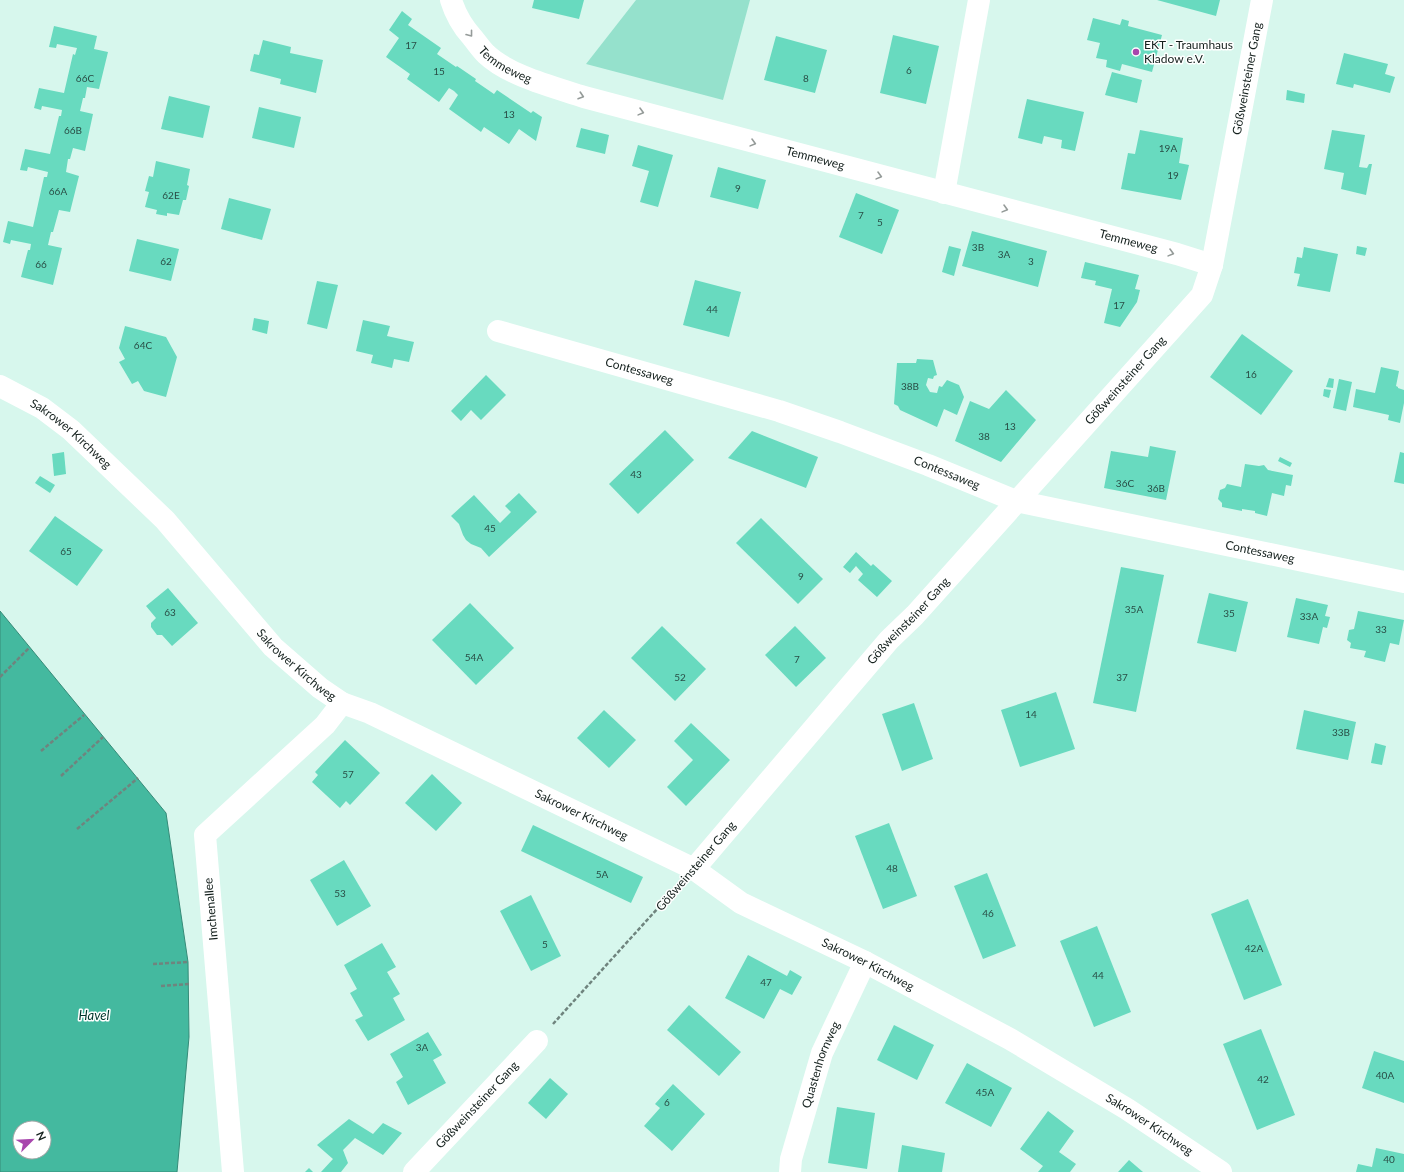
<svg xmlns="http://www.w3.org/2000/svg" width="1404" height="1172" viewBox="0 0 1404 1172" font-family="Lato,sans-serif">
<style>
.green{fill:#95e1cc}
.water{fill:#44b99f;stroke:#368b78;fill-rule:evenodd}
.building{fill:#68dabf}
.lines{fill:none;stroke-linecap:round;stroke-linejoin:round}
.path{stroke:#6f847e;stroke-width:2.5;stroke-dasharray:4 2;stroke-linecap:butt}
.minor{stroke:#fff;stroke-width:22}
.oneway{stroke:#959b99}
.poi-dot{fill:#a846ad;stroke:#fff;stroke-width:1.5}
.labels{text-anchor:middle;stroke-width:3;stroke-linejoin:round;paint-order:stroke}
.number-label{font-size:10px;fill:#294e46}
.poi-label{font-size:12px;fill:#14201d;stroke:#fff;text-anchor:start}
.street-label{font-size:12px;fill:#14201d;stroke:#fff}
.water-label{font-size:13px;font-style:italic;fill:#00372c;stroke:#fff}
</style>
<rect width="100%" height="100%" fill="#d7f7ed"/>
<polygon class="green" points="636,0 750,0 723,100 586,64"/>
<path class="water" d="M 0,611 L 166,813 L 188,962 L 189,1037 L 177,1172 L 0,1172 ZM 20,1128 L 44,1128 L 44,1152 L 20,1152 Z"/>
<g class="building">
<polygon points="534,0 584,0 579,19 532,8"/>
<polygon points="1157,0 1220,0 1216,16"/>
<polygon points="402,11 412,19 408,25 441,48 437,54 456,67 457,66 476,79 475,81 494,94 497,90 531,113 533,111 542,117 536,141 519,129 509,144 484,127 481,132 449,109 458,95 454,91 449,88 439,102 407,79 410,74 386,57 399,38 389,30"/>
<polygon points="1093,18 1120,25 1122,19 1129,21 1128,26 1162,35 1152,72 1122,64 1120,71 1106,67 1107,60 1096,58 1100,43 1087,40"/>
<polygon points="54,26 97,36 94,49 108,52 99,89 87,87 85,98 83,98 80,111 93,114 85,151 73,148 70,159 68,159 66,172 79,176 70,212 59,210 53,232 51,232 48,245 62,248 53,285 21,277 28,250 30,250 31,244 11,240 10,244 3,242 8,221 33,227 44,177 47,177 48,172 28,167 27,171 20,170 25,149 50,154 59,116 61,116 62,110 42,106 41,110 34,108 39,88 64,93 73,54 75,55 77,48 57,44 56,48 49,47"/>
<polygon points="893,35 939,46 926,104 880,93"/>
<polygon points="776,36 827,50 815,93 764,80"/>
<polygon points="263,40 291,47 290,53 323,60 316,93 280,84 281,79 250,71 254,54 259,55"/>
<polygon points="1344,53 1388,64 1385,74 1395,77 1390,93 1354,84 1353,88 1336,84"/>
<polygon points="1112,72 1142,80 1137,103 1105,95"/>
<polygon points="1287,90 1305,94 1304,103 1286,100"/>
<polygon points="169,96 210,106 203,138 161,129"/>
<polygon points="1027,99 1084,112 1075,151 1061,148 1062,140 1044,136 1042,144 1018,138"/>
<polygon points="259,107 301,117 294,148 252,138"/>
<polygon points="581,128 609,135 605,154 576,147"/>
<polygon points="1140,130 1183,138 1179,163 1189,165 1181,200 1121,189 1128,153 1135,154"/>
<polygon points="1332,130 1365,135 1359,167 1367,168 1369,164 1372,164 1366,195 1341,189 1344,173 1324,169"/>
<polygon points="638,145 673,155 658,207 640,202 649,171 632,166"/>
<polygon points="156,161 190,169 187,185 189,186 186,200 183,200 179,215 167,213 167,216 156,214 157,210 145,207 149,192 145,191 149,176 153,177"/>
<polygon points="718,167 766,180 758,209 710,197"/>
<polygon points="856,193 899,210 882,254 839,237"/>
<polygon points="229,198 271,209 262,240 221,229"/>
<polygon points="972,231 1047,251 1038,287 962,266"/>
<polygon points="137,239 179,249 171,281 129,271"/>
<polygon points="949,246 961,249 954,276 942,272"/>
<polygon points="1357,246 1367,248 1365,256 1356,254"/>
<polygon points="1304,247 1338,254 1330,292 1297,286 1300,274 1294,273 1297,257 1302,258"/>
<polygon points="1085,262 1139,275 1135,289 1140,290 1137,302 1120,327 1104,323 1112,289 1095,285 1096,281 1081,278"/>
<polygon points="695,280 741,292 729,337 683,325"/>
<polygon points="317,281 338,285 327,329 307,324"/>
<polygon points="254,318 269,321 267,334 252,330"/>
<polygon points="363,320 390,326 387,336 414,342 409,362 394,359 392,368 371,363 373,355 356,351"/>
<polygon points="125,326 166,337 177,357 166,397 144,391 138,381 132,384 119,362 125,359 119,348"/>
<polygon points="1242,334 1293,371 1261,415 1210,377"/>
<polygon points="917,359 933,360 937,375 934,376 933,379 928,378 926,385 930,392 937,393 939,386 942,387 947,380 959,385 964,397 957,415 944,409 937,427 900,410 898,406 894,404 897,363 916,363"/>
<polygon points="1381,367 1399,371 1396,386 1398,387 1398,388 1404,390 1404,403 1400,423 1388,420 1389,415 1353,407 1356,389 1375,393"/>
<polygon points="486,375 506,395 481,420 471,410 461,421 451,411"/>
<polygon points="1329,378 1334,379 1333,388 1326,387"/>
<polygon points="1339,379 1352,382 1346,411 1333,408"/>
<polygon points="1324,389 1331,390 1329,398 1323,396"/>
<polygon points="1006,390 1036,420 1001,462 955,441 970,401 989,409"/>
<polygon points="665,430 694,460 638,514 609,484"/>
<polygon points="752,431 818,457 806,488 728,458"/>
<polygon points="1150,446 1176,451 1166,500 1104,488 1111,451 1148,457"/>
<polygon points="64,452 66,474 54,476 52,454"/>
<polygon points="1400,452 1404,453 1404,484 1394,482"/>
<polygon points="1280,457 1292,463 1290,467 1278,461"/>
<polygon points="1245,464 1259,466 1264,465 1268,470 1293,475 1291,486 1286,485 1284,496 1272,493 1267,516 1255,513 1255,511 1242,509 1242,511 1222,507 1222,503 1218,499 1220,490 1225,488 1227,484 1241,487"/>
<polygon points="40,476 55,485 50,493 35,483"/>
<polygon points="519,493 537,512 489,557 481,548 471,544 466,540 463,535 459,524 451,516 474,495 500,523 511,512 505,506"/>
<polygon points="55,516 103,550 77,586 29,551"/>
<polygon points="761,518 823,579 798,604 736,543"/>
<polygon points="856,552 871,566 873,564 892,581 877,597 858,580 863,574 856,566 850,573 843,567"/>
<polygon points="1121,567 1164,575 1136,712 1093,703"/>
<polygon points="168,588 198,623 172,646 162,635 157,635 151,627 151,623 156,618 146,606"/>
<polygon points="1209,593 1248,602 1236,652 1197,643"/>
<polygon points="1296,598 1328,605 1325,616 1330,617 1327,628 1323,627 1319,644 1287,637"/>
<polygon points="470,603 514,648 476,685 432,640"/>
<polygon points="1358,611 1404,620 1399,645 1390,643 1385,662 1364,657 1366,651 1350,648 1351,643 1347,640 1349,630 1354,629"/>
<polygon points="662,626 706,669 675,701 631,658"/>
<polygon points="795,626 826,658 796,687 765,655"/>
<polygon points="1056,692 1075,749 1020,767 1001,710"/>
<polygon points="914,703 933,759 902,771 882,714"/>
<polygon points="604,710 636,740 609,768 577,738"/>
<polygon points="1304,710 1356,722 1348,760 1296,749"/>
<polygon points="691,723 730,760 686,806 667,787 693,760 674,741"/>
<polygon points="345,740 380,773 350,805 346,801 340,808 312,782 318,775 315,772"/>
<polygon points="1375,743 1386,746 1382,765 1371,763"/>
<polygon points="432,774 462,803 436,831 405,803"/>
<polygon points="889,823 917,896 883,909 855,836"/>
<polygon points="533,825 643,877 631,903 521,851"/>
<polygon points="344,860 371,906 337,926 310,880"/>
<polygon points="987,873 1016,946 983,959 954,886"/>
<polygon points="531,895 561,956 531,971 500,911"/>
<polygon points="1248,899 1282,985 1244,1000 1211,914"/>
<polygon points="1097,926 1131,1012 1094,1027 1060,941"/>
<polygon points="382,943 396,967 387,972 400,994 393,998 405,1020 368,1041 355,1020 363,1016 350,993 357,989 344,965"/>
<polygon points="748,955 787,976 790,970 802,977 792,995 780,989 764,1019 725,998"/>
<polygon points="689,1005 741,1052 719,1076 667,1030"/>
<polygon points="894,1025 934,1045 917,1080 877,1060"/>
<polygon points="1261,1029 1295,1115 1257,1130 1223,1044"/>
<polygon points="428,1032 442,1055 433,1060 446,1083 408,1105 396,1082 403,1077 390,1054"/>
<polygon points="1374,1051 1404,1061 1404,1103 1362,1088"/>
<polygon points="967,1063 1012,1088 991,1127 945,1103"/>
<polygon points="550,1078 568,1094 546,1119 528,1103"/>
<polygon points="673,1084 705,1114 672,1151 644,1126 660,1108 655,1104"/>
<polygon points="837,1107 875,1113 867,1169 828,1163"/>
<polygon points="1048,1111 1074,1131 1059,1152 1076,1164 1070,1172 1038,1172 1043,1166 1020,1149"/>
<polygon points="349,1119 373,1134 383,1123 402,1133 383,1155 355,1138 343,1150 348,1163 341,1172 321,1172 333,1159 317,1145"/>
<polygon points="902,1145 945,1153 942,1172 898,1172"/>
<polygon points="1376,1148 1404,1154 1404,1172 1356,1172 1358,1164 1372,1167"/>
<polygon points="1129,1160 1143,1172 1118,1172"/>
<polygon points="309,1168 313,1172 305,1172"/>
</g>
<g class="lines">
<g class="path">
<polyline points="0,677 29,648"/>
<polyline points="41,751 84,715"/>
<polyline points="61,776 103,737"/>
<polyline points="77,829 138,778"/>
<polyline points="153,964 188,962"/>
<polyline points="161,986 189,984"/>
<polyline points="553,1024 677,887"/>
</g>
<g class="minor">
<path id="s1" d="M 451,0 C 455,13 463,27 472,37 C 477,43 481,49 486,54 C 509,76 554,87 584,97 L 1177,254 L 1212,265"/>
<polyline points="944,193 979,0"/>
<path id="s2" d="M 498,331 L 779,411 L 840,432 L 928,465 L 1016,501 L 1404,582"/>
<path id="s3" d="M 0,386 L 42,408 L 71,430 L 165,520 L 273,647 L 320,688 L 342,703 L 370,713 L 694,869 L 741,903 L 865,962 L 1010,1039 L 1127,1109 L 1221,1172"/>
<path id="s4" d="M 694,869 L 889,640 L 915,615 L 1202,295 L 1212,265 L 1262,0"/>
<polyline points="233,1172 205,835 325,725 342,703"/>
<path id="s5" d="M 414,1172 L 537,1041"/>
<path id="s6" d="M 790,1172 L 791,1159 L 822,1053 L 865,962"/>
</g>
</g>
<defs><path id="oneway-chevron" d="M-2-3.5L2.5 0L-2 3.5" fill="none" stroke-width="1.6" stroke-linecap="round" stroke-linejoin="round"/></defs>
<g class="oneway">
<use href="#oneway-chevron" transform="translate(470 34) rotate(52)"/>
<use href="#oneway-chevron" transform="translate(581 96) rotate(18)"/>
<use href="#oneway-chevron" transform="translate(641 112) rotate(15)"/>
<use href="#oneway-chevron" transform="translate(753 143) rotate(15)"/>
<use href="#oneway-chevron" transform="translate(879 176) rotate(15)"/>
<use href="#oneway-chevron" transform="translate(1005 209) rotate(15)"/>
<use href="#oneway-chevron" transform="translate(1171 253) rotate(15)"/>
</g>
<circle class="poi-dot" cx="1136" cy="52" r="4"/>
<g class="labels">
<g class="number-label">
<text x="411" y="49">17</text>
<text x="909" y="74">6</text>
<text x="439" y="75">15</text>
<text x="85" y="82">66C</text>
<text x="806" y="82">8</text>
<text x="509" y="118">13</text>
<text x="73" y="134">66B</text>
<text x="1168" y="152">19A</text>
<text x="1173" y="179">19</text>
<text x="738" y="192">9</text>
<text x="58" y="195">66A</text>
<text x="171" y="199">62E</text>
<text x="861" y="219">7</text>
<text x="880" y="226">5</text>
<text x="978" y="251">3B</text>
<text x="1004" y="258">3A</text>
<text x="166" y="265">62</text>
<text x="1031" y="265">3</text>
<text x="41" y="268">66</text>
<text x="1119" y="309">17</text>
<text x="712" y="313">44</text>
<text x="143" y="349">64C</text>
<text x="1251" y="378">16</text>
<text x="910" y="390">38B</text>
<text x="1010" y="430">13</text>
<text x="984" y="440">38</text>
<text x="636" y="478">43</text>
<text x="1125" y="487">36C</text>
<text x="1156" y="492">36B</text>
<text x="490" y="532">45</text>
<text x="66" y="555">65</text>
<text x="801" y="580">9</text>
<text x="1134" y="613">35A</text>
<text x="170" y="616">63</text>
<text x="1229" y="617">35</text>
<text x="1309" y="620">33A</text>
<text x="1381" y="633">33</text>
<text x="474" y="661">54A</text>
<text x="797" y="663">7</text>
<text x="680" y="681">52</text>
<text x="1122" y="681">37</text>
<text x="1031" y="718">14</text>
<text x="1341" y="736">33B</text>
<text x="348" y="778">57</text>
<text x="892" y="872">48</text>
<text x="602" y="878">5A</text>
<text x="340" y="897">53</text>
<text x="988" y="917">46</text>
<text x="545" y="948">5</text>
<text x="1254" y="952">42A</text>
<text x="1098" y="979">44</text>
<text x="766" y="986">47</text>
<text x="422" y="1051">3A</text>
<text x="1385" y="1079">40A</text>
<text x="1263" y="1083">42</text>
<text x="985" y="1096">45A</text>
<text x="667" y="1106">6</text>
<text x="1389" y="1163">40</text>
</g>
<g class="poi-label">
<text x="1144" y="49">EKT - Traumhaus<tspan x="1144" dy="14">Kladow e.V.</tspan></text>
</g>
<g class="street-label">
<text dy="4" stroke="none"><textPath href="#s1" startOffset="87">Temmeweg</textPath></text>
<text dy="4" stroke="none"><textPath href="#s4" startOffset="988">Gößweinsteiner Gang</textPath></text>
<text dy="4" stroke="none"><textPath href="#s1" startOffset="412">Temmeweg</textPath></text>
<text dy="4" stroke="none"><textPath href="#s1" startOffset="736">Temmeweg</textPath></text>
<text dy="4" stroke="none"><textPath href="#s2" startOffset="147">Contessaweg</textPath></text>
<text dy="4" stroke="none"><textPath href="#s4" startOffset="652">Gößweinsteiner Gang</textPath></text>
<text dy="4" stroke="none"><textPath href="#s3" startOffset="86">Sakrower Kirchweg</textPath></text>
<text dy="4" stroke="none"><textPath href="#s2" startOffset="471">Contessaweg</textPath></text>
<text dy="4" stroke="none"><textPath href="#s2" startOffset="795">Contessaweg</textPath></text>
<text dy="4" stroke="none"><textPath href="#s4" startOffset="328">Gößweinsteiner Gang</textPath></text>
<text dy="4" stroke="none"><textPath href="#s3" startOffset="410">Sakrower Kirchweg</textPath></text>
<text dy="4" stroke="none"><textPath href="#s3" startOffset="734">Sakrower Kirchweg</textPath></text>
<text transform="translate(696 866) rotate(-49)" y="4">Gößweinsteiner Gang</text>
<text transform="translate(211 909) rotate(-95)" y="4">Imchenallee</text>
<text dy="4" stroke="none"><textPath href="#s3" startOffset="1058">Sakrower Kirchweg</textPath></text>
<text dy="4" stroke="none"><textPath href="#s6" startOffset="112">Quastenhornweg</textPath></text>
<text dy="4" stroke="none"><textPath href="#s5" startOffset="92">Gößweinsteiner Gang</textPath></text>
<text dy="4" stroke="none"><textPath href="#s3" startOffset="1382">Sakrower Kirchweg</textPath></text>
</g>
<g class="water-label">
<text x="94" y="1020">Havel</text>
</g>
</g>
<g transform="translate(32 1140) rotate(66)"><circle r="19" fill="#ffffff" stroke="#a1a6a5"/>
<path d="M0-3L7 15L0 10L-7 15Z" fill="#a846ad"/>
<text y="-6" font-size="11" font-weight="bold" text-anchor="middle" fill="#14201d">N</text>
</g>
</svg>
